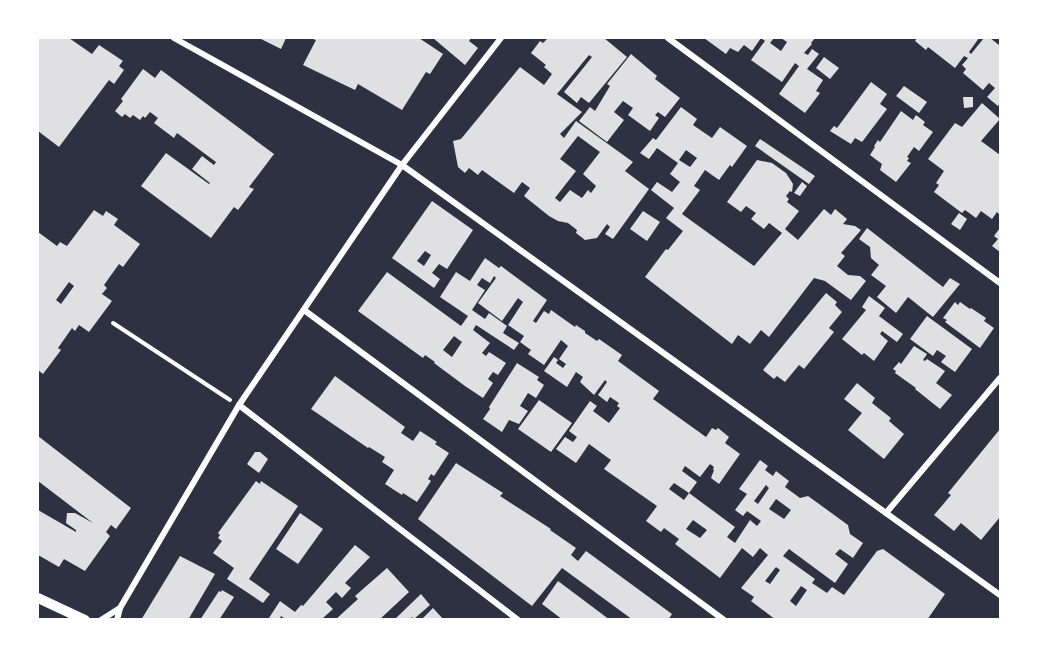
<svg xmlns="http://www.w3.org/2000/svg" width="1038" height="657" viewBox="0 0 1038 657" font-family="Lora,serif">
<style>
.building{fill:#e0e0e3;fill-rule:evenodd}
.lines{fill:none;stroke-linecap:round;stroke-linejoin:round}
.path{stroke:#fff;stroke-width:4}
.minor{stroke:#fff;stroke-width:6}
.tertiary{stroke:#fff;stroke-width:10}
</style>
<rect width="100%" height="100%" fill="#2d3142"/>
<g class="building">
<polygon points="38,38 69,38 92,54 99,45 123,61 119,66 124,70 114,84 109,80 59,147 38,131"/>
<polygon points="259,38 286,38 281,49"/>
<polygon points="310,38 419,38 443,54 430,74 426,72 402,110 358,84 355,90 303,65 316,40"/>
<polygon points="433,38 471,38 469,41 478,48 465,65"/>
<path d="M 548,38 L 600,38 L 602,39 L 604,38 L 627,57 L 589,103 L 581,97 L 577,103 L 564,92 L 592,57 L 589,55 L 557,94 L 582,112 L 560,134 L 564,138 L 576,121 L 633,162 L 625,171 L 649,189 L 613,239 L 605,234 L 610,227 L 607,224 L 597,238 L 585,240 L 576,233 L 577,230 L 568,223 L 558,221 L 549,216 L 524,196 L 530,188 L 522,182 L 514,193 L 482,170 L 478,175 L 469,168 L 465,173 L 458,167 L 453,141 L 461,139 L 520,67 L 544,85 L 552,74 L 544,67 L 546,65 L 531,53 L 540,41 L 543,43 ZM 578,136 L 600,152 L 583,174 L 596,186 L 591,193 L 588,190 L 582,198 L 570,190 L 560,202 L 555,198 L 576,171 L 560,159 Z"/>
<polygon points="704,38 774,38 770,43 781,51 787,42 781,38 815,38 811,43 812,44 804,53 808,55 812,49 819,54 807,69 823,80 816,91 820,93 805,113 779,94 799,66 795,63 782,82 751,60 765,41 761,38 752,51 744,45 738,52 730,48 726,54"/>
<polygon points="917,38 979,38 969,52 971,54 984,38 990,38 999,45 1000,43 1000,103 998,106 987,97 995,88 989,83 983,90 963,73 966,69 962,65 968,58 964,56 955,68 928,47 926,50 915,41"/>
<polygon points="631,54 657,76 655,79 680,98 665,117 658,112 655,115 659,118 650,131 628,115 633,108 623,101 614,112 624,120 607,142 579,121 590,107 595,111 610,86 607,84"/>
<polygon points="824,57 839,68 830,79 816,68"/>
<polygon points="143,69 155,78 161,70 274,154 249,187 254,189 238,210 234,207 211,238 141,186 166,153 209,184 210,183 192,169 202,156 214,165 216,162 177,133 174,138 154,123 158,118 150,112 145,118 143,116 140,120 133,115 130,118 125,114 122,117 115,111 123,101 121,99"/>
<polygon points="871,82 887,94 880,104 887,109 862,142 855,138 851,144 830,131 834,126 837,128"/>
<polygon points="904,86 927,102 919,113 896,96"/>
<polygon points="963,97 973,97 973,107 964,108"/>
<polygon points="982,103 1000,119 981,141 1000,155 1000,215 997,212 992,219 981,211 976,218 965,210 962,213 934,192 939,185 936,183 944,171 928,159 955,123 962,127"/>
<path d="M 681,107 L 697,119 L 693,125 L 712,138 L 720,127 L 747,146 L 732,167 L 730,165 L 719,180 L 705,170 L 694,186 L 700,190 L 682,214 L 754,266 L 782,233 L 769,223 L 764,229 L 751,219 L 756,213 L 746,206 L 741,212 L 727,202 L 757,160 L 772,163 L 786,173 L 793,184 L 792,192 L 790,191 L 786,196 L 789,199 L 787,202 L 799,211 L 785,229 L 798,240 L 824,209 L 831,215 L 835,209 L 847,219 L 843,224 L 855,226 L 861,230 L 841,253 L 845,256 L 837,266 L 848,275 L 860,276 L 866,281 L 851,300 L 825,281 L 814,278 L 769,337 L 761,330 L 750,344 L 738,335 L 732,344 L 645,277 L 666,249 L 668,250 L 683,231 L 666,218 L 674,208 L 651,190 L 657,182 L 672,192 L 680,182 L 670,174 L 678,163 L 657,148 L 649,159 L 640,153 L 653,138 L 656,140 ZM 686,150 L 697,158 L 690,167 L 679,160 Z"/>
<polygon points="901,111 913,120 916,115 925,122 923,125 933,132 919,151 914,147 907,157 909,158 907,161 911,163 896,182 880,170 882,164 870,155 875,147 874,146 878,140 880,142"/>
<polygon points="760,139 815,176 809,184 755,146"/>
<polygon points="802,182 807,186 800,196 794,193"/>
<path d="M 432,201 L 473,230 L 447,269 L 439,264 L 432,273 L 440,279 L 434,288 L 392,258 ZM 425,251 L 431,255 L 424,266 L 417,261 Z"/>
<path d="M 94,210 L 103,216 L 106,211 L 118,219 L 114,225 L 140,244 L 123,267 L 119,264 L 104,285 L 107,288 L 102,294 L 112,301 L 89,332 L 79,325 L 75,331 L 72,328 L 58,348 L 61,350 L 43,374 L 38,370 L 38,232 L 57,246 L 60,242 L 67,246 ZM 69,282 L 74,286 L 61,304 L 56,300 Z"/>
<polygon points="643,211 660,222 647,241 630,229"/>
<polygon points="959,213 967,219 960,230 951,224"/>
<polygon points="867,228 943,287 950,278 960,284 933,317 908,297 896,313 877,297 886,286 871,275 879,265 871,258 870,247 859,239"/>
<polygon points="1000,228 1000,252 992,246 998,239 994,236"/>
<path d="M 485,258 L 499,268 L 501,266 L 547,300 L 533,321 L 536,323 L 544,311 L 549,314 L 551,310 L 575,327 L 576,325 L 585,331 L 585,333 L 597,341 L 599,339 L 622,355 L 618,361 L 659,391 L 653,399 L 706,437 L 712,428 L 716,430 L 718,428 L 729,437 L 725,443 L 740,454 L 719,484 L 711,478 L 714,470 L 713,469 L 714,467 L 710,464 L 700,477 L 685,466 L 682,471 L 697,482 L 689,493 L 735,527 L 727,537 L 735,543 L 750,520 L 757,526 L 761,521 L 747,511 L 743,516 L 735,510 L 747,494 L 739,489 L 760,460 L 768,466 L 765,470 L 773,476 L 776,471 L 789,481 L 785,487 L 800,498 L 808,496 L 848,525 L 850,534 L 863,543 L 853,558 L 840,549 L 835,554 L 848,564 L 835,583 L 789,549 L 783,556 L 815,579 L 812,583 L 827,593 L 832,587 L 844,595 L 877,551 L 883,549 L 945,594 L 927,620 L 776,620 L 751,601 L 754,597 L 741,588 L 768,555 L 760,548 L 753,557 L 742,548 L 720,578 L 675,544 L 679,539 L 664,528 L 661,532 L 646,521 L 657,506 L 604,469 L 611,460 L 589,444 L 576,463 L 556,449 L 565,437 L 573,442 L 577,437 L 569,431 L 590,401 L 597,406 L 593,411 L 609,423 L 620,408 L 617,406 L 619,403 L 610,397 L 607,402 L 598,395 L 607,382 L 605,380 L 594,395 L 580,382 L 583,377 L 576,372 L 567,387 L 544,371 L 554,357 L 558,360 L 556,363 L 563,368 L 566,364 L 559,359 L 568,346 L 561,340 L 544,365 L 528,354 L 531,350 L 520,342 L 524,336 L 508,325 L 523,302 L 518,298 L 502,321 L 478,303 L 496,278 L 494,276 L 490,283 L 482,278 L 477,285 L 485,290 L 472,310 L 485,319 L 489,313 L 507,326 L 503,333 L 519,343 L 514,350 L 476,325 L 473,330 L 490,343 L 482,353 L 486,356 L 489,352 L 506,363 L 498,375 L 493,372 L 488,379 L 493,383 L 483,398 L 465,386 L 434,363 L 435,362 L 425,355 L 423,358 L 358,311 L 387,272 L 461,326 L 468,316 L 440,297 L 456,272 L 470,281 ZM 454,336 L 462,342 L 452,357 L 443,350 ZM 674,483 L 689,493 L 684,500 L 669,489 ZM 766,485 L 769,488 L 758,504 L 754,501 ZM 776,499 L 791,510 L 784,519 L 769,509 ZM 693,520 L 707,530 L 700,538 L 686,529 ZM 776,567 L 780,570 L 770,584 L 765,581 ZM 801,586 L 807,590 L 796,606 L 790,601 Z"/>
<polygon points="826,293 837,302 835,305 842,312 829,328 834,332 804,369 799,365 785,382 777,376 774,379 763,370"/>
<polygon points="869,296 885,308 879,316 903,334 897,342 882,331 880,334 888,341 874,361 864,353 862,355 842,339 866,310 862,307"/>
<polygon points="955,302 958,305 960,302 970,309 971,308 986,318 984,321 994,328 980,348 945,322 947,320 943,318"/>
<polygon points="927,316 972,349 955,372 941,362 946,356 937,350 933,356 910,339"/>
<polygon points="914,346 927,354 923,360 925,361 927,359 945,371 936,383 952,395 940,409 915,389 916,388 895,373 896,371 893,369 899,362 901,364"/>
<polygon points="517,363 539,377 537,380 544,385 536,398 528,393 520,406 528,411 519,424 509,420 502,432 483,419 490,409 489,407"/>
<polygon points="335,376 405,427 401,433 413,441 420,431 437,442 435,444 449,453 434,476 431,474 428,479 431,481 417,502 403,493 402,495 385,484 394,470 382,462 385,457 369,447 368,448 311,409"/>
<polygon points="857,383 875,398 872,403 891,418 889,421 904,434 884,459 848,430 862,413 844,399"/>
<polygon points="539,400 572,423 551,452 518,429"/>
<polygon points="1000,429 1000,517 981,540 961,523 954,531 934,515 951,495 948,493"/>
<polygon points="38,436 131,508 116,529 111,525 106,532 110,536 85,571 64,559 59,567 38,555 38,510 76,532 76,530 66,523 67,513 75,513 93,523 38,481"/>
<polygon points="255,452 260,452 268,459 259,473 247,464"/>
<polygon points="456,463 503,493 500,496 551,529 550,530 576,548 571,555 578,561 586,551 672,614 668,620 633,620 562,568 532,606 418,519"/>
<polygon points="256,481 260,484 261,481 298,506 249,579 270,594 263,603 227,579 234,568 213,553 222,541 218,538 220,535 218,533"/>
<polygon points="300,513 323,529 298,564 276,549"/>
<polygon points="355,545 370,557 345,583 351,588 342,598 336,592 326,602 333,609 323,618 324,620 287,620 281,616 279,620 269,618 280,601 295,612 301,605 303,606"/>
<polygon points="180,556 215,574 188,620 141,620"/>
<polygon points="387,568 409,592 379,620 335,620 358,599 355,596"/>
<polygon points="558,581 610,620 563,620 542,604"/>
<polygon points="222,590 234,597 219,620 200,620 219,591 221,592"/>
<polygon points="421,594 430,605 414,619 412,617 409,620 394,620"/>
<polygon points="433,608 444,620 421,620"/>
</g>
<g class="lines">
<polyline class="path" points="113,323 230,400"/>
<g class="minor">
<polyline points="174,38 402,165 1000,595"/>
<polyline points="668,38 1000,283"/>
<polyline points="304,310 724,620"/>
<polyline points="239,405 518,620"/>
<polyline points="886,513 1000,378"/>
<polyline points="101,620 120,608"/>
<polyline points="117,620 120,608 239,405 402,165 501,38"/>
</g>
<polyline class="tertiary" points="38,598 85,620"/>
</g>
<rect width="1038" height="657" fill="none" stroke="#ffffff" stroke-width="78"/>
</svg>
